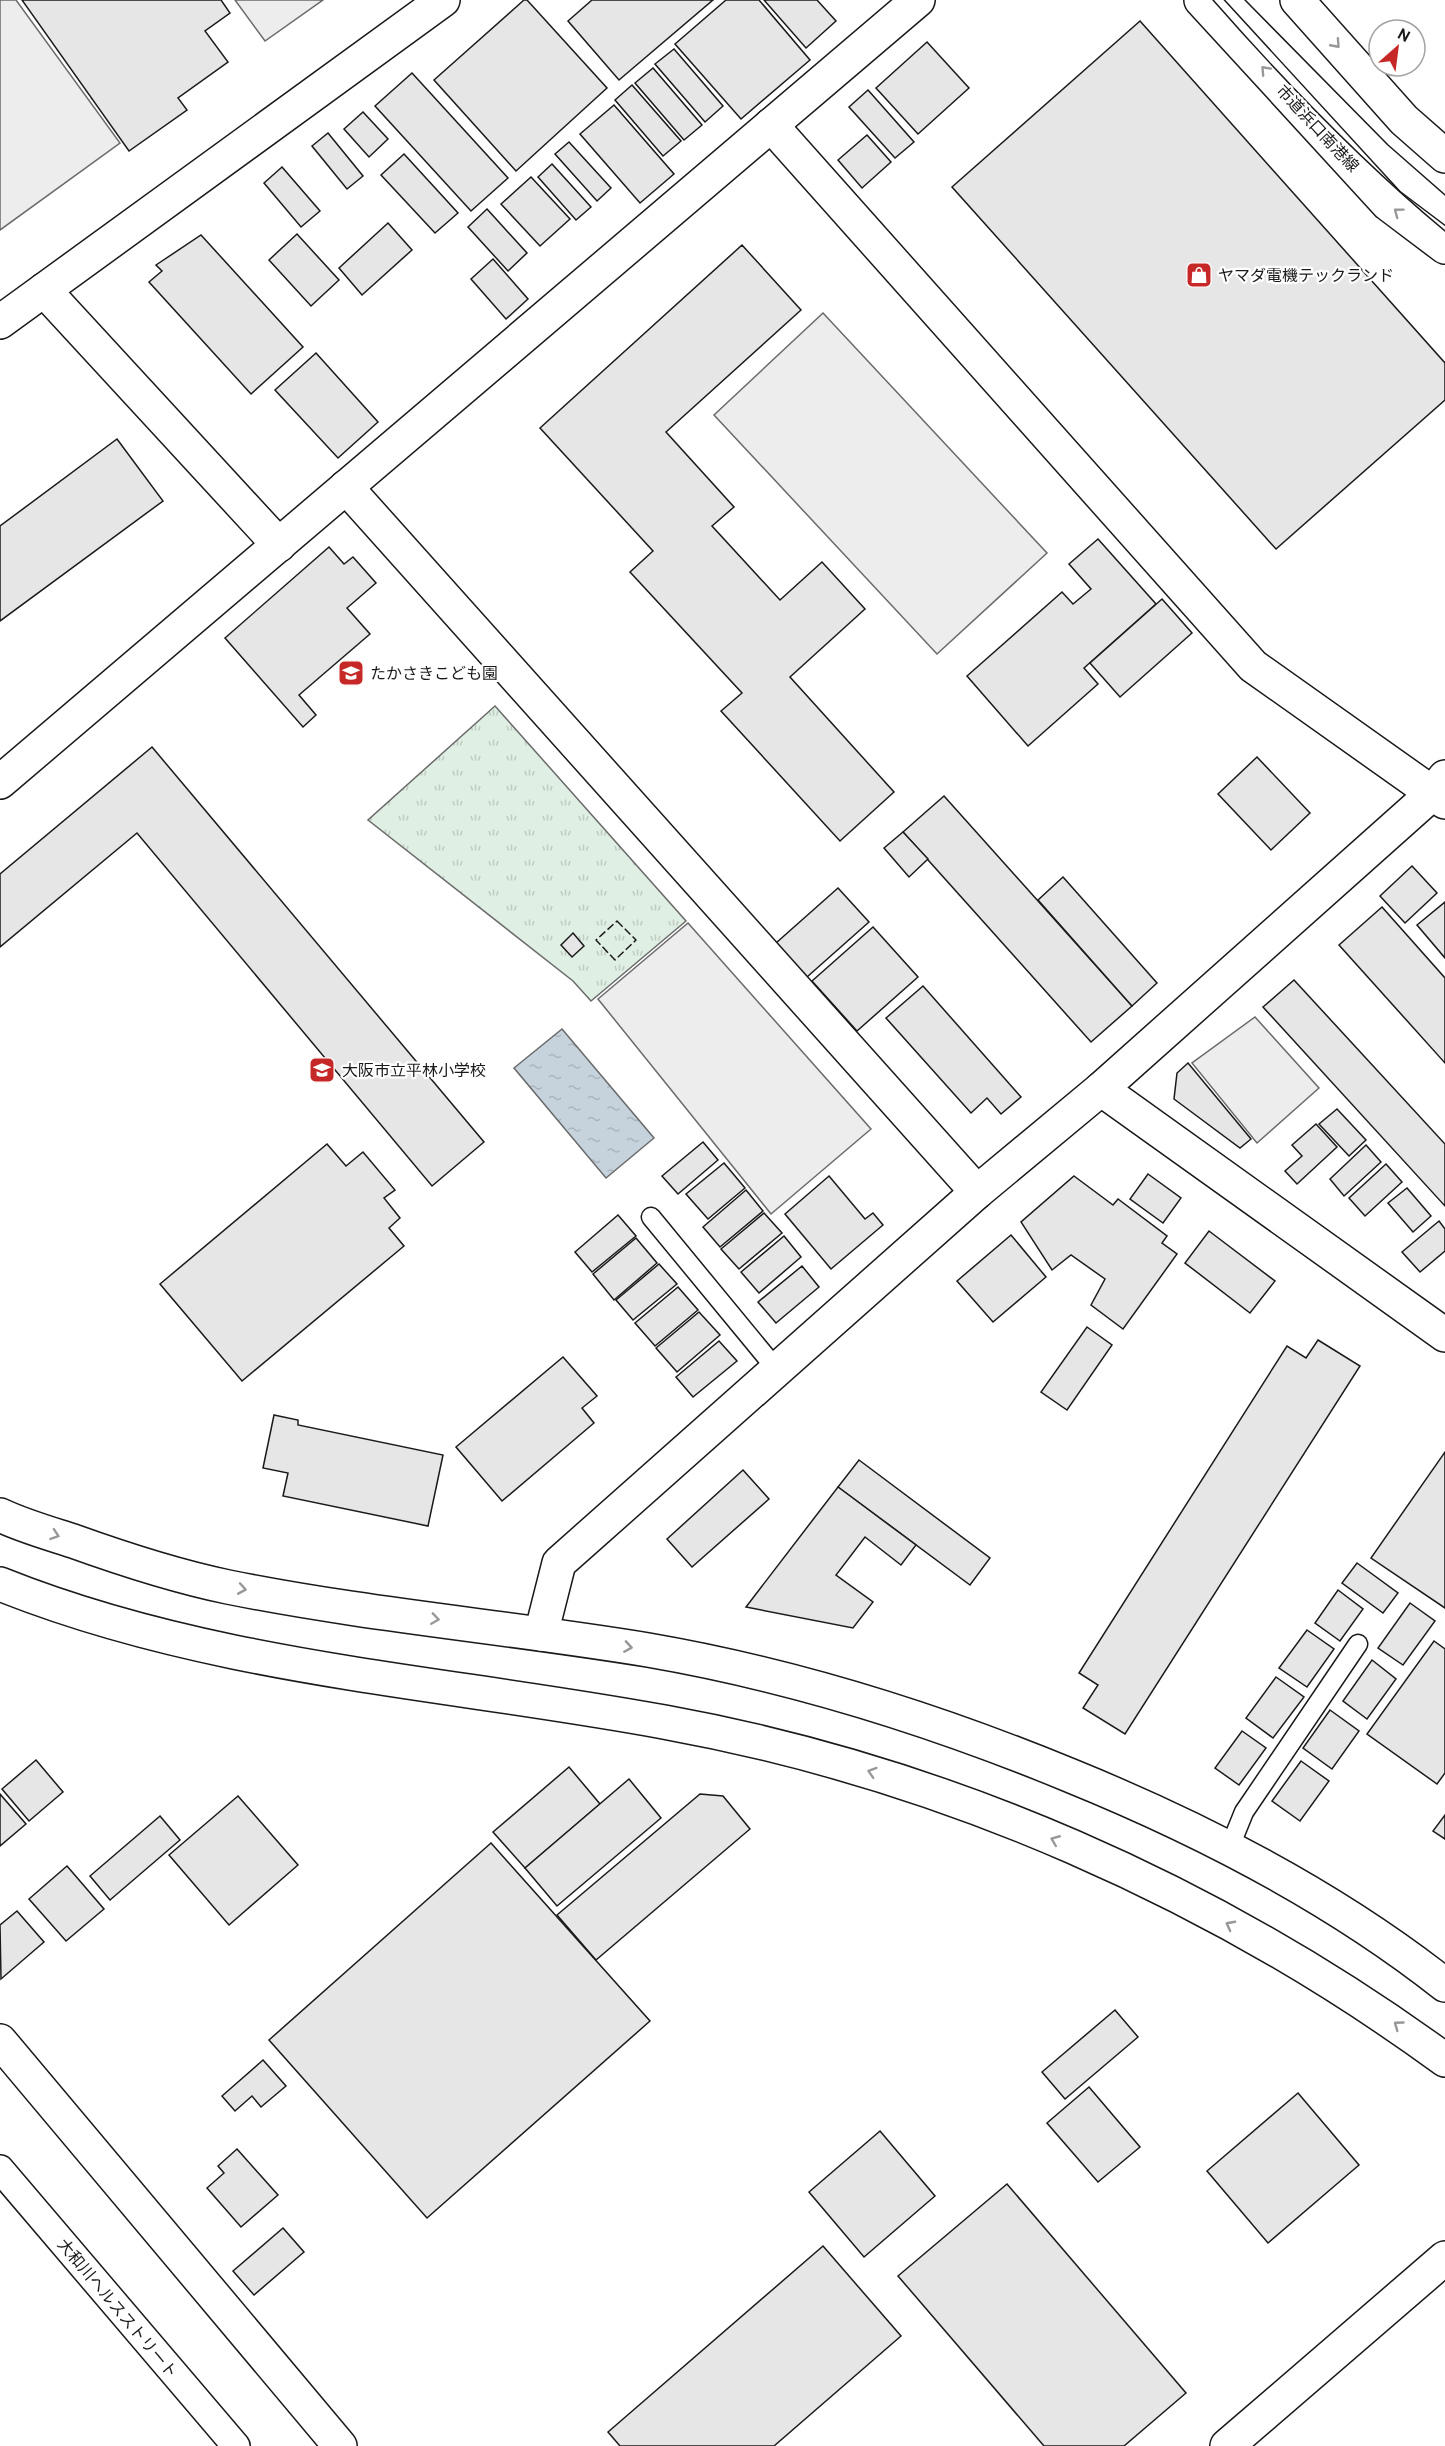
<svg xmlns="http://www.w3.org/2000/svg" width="1445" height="2446" viewBox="0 0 1445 2446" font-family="Overpass,'Noto Sans JP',sans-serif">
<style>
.park{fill:url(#park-tufts);stroke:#6a6a6a;stroke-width:1.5}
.parking{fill:#ededed;stroke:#6a6a6a;stroke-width:1.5}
.water{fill:url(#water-ripples);stroke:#6a6a6a;stroke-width:1.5}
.building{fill:#e6e6e6;stroke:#1a1a1a;stroke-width:1.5}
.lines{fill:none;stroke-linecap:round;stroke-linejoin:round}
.service-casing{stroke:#1a1a1a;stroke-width:21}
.pedestrian-casing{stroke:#1a1a1a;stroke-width:30}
.minor-casing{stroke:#1a1a1a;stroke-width:36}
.tertiary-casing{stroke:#1a1a1a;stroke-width:36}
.primary-casing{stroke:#1a1a1a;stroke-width:36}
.service{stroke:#fff;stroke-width:18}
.pedestrian{stroke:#fff;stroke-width:27}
.minor{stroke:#fff;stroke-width:33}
.tertiary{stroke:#fff;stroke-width:33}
.primary{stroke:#fff;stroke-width:33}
.tram{stroke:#1a1a1a;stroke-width:1.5}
.fence{stroke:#1a1a1a;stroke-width:1.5;stroke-dasharray:8 3;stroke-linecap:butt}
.oneway{stroke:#989898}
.labels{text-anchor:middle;stroke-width:4.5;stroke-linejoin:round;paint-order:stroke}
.street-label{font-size:16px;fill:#1a1a1a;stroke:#fff}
.poi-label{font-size:16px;fill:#1a1a1a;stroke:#fff;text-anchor:start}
</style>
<defs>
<pattern id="park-tufts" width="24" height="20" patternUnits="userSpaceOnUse" patternTransform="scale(1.5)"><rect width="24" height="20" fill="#e0efe3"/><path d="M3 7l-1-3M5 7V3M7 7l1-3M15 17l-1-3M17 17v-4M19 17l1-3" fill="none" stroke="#c0ccc2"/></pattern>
<pattern id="water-ripples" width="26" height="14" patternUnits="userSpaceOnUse" patternTransform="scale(1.5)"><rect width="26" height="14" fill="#c6d2dc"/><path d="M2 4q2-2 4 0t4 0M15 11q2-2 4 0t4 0" fill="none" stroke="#aab4bc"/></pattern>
</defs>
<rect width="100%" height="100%" fill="#fff"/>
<polygon class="park" points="495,706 686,921 591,1001 573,981 368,820"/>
<g class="parking">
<polygon points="0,0 16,0 120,143 0,230"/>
<polygon points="235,0 323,0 265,41"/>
<polygon points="823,313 1047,553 937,654 714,415"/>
<polygon points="688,923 871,1129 771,1214 598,999"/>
<polygon points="1255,1017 1319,1088 1257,1143 1192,1063"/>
</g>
<polygon class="water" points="562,1029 654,1138 606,1178 514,1068"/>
<g class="building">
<polygon points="22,0 221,0 230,13 205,31 228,62 178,98 187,110 129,151"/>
<polygon points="524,0 527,0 607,88 516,171 434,80"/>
<polygon points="592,0 713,0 619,80 568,21"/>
<polygon points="726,0 759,0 810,60 741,119 675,44"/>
<polygon points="764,0 817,0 836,21 806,48"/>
<polygon points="1140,21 1445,363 1445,400 1276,549 952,187"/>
<polygon points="927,42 969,88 918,134 876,88"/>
<polygon points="674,49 723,106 705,122 655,64"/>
<polygon points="653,68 702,125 684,140 635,83"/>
<polygon points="412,73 508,178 471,211 375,106"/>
<polygon points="632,85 681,141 663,156 615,100"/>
<polygon points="868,90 914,142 895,158 849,107"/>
<polygon points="614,105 674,174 640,203 580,134"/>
<polygon points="363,112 388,139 369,157 344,129"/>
<polygon points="328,133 363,176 347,189 312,146"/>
<polygon points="867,135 891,162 862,188 838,160"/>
<polygon points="569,142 611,188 597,201 555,154"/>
<polygon points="404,154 458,213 435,233 381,175"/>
<polygon points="552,164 591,207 576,220 538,177"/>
<polygon points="282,167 320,211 301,227 264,183"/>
<polygon points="531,177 570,219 540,246 501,204"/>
<polygon points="487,209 527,253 508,271 468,227"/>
<polygon points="388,223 412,250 362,295 339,268"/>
<polygon points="297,234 339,280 311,306 269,260"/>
<polygon points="201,235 303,347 251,394 149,282 162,271 156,265"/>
<polygon points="742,245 801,310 666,432 734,507 712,526 780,600 822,562 865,609 790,677 894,792 840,841 721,711 742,693 630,572 653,551 540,428"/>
<polygon points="493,259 528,299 506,319 471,279"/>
<polygon points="316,353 378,422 338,458 275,390"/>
<polygon points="117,439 163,501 0,621 0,526"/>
<polygon points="1098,539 1156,604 1084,668 1098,684 1028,746 967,676 1062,592 1073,604 1091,589 1069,564"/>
<polygon points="329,547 344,564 353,557 376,583 347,608 370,634 299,695 316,715 303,727 225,638"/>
<polygon points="1162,599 1192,633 1120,697 1090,663"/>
<polygon points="152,747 484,1142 432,1186 137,833 0,947 0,874"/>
<polygon points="1257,757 1310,813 1271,850 1218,794"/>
<polygon points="944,796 1132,1006 1091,1042 903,832"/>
<polygon points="903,832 928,859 909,877 884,848"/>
<polygon points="1412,866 1437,893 1405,923 1380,896"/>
<polygon points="1063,877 1157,983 1132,1006 1038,900"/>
<polygon points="838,888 869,922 807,977 776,943"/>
<polygon points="1445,902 1445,958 1417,925"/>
<polygon points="1382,907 1445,978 1445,1063 1339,945"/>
<polygon points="873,927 918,977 857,1031 812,981"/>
<polygon points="573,933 584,946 572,957 561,945"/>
<polygon points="1294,980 1445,1144 1445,1206 1263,1007"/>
<polygon points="923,986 1021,1097 1001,1114 987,1098 971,1113 886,1018"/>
<polygon points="1188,1063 1251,1139 1240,1148 1174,1099 1177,1073"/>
<polygon points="1337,1109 1366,1140 1349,1156 1319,1124"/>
<polygon points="1316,1124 1337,1147 1297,1184 1285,1171 1302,1156 1292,1145"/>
<polygon points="703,1142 718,1160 678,1194 662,1176"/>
<polygon points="327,1144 346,1166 363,1152 395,1190 384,1198 400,1218 389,1228 404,1246 242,1381 160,1284"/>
<polygon points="1366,1145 1381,1162 1344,1196 1330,1179"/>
<polygon points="724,1163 745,1188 708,1219 686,1194"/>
<polygon points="1386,1164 1402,1182 1365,1216 1349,1198"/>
<polygon points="1148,1174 1181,1198 1163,1223 1130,1199"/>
<polygon points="829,1176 865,1219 873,1213 883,1225 831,1269 785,1214"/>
<polygon points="1074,1176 1113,1205 1118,1199 1167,1236 1162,1243 1177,1254 1123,1329 1091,1305 1105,1279 1071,1255 1052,1270 1021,1222"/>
<polygon points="1407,1188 1431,1216 1413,1232 1388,1203"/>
<polygon points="746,1190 763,1211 720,1247 703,1227"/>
<polygon points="764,1213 782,1233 739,1269 721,1249"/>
<polygon points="618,1215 636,1236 592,1272 575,1252"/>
<polygon points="1439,1221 1445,1229 1445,1251 1420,1272 1402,1252"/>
<polygon points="1209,1231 1275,1281 1250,1313 1185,1263"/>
<polygon points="1011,1235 1046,1277 993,1322 957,1281"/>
<polygon points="784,1236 801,1257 759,1293 741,1272"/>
<polygon points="636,1238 657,1263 614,1300 593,1274"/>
<polygon points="659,1264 677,1284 633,1320 616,1300"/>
<polygon points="802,1266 819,1287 776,1323 758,1302"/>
<polygon points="678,1287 698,1310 655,1346 635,1323"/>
<polygon points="699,1312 720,1335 677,1372 656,1348"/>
<polygon points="1087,1327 1112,1345 1067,1410 1041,1392"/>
<polygon points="1318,1340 1360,1366 1125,1734 1083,1708 1098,1685 1079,1673 1287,1346 1306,1358"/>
<polygon points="719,1341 737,1361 693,1397 676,1377"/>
<polygon points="563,1357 597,1396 582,1408 594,1423 502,1501 456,1447"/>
<polygon points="274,1415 298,1420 298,1425 443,1455 428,1526 283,1496 288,1473 263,1468"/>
<polygon points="1445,1452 1445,1608 1371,1558"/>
<polygon points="859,1460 990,1558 970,1585 838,1487"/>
<polygon points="743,1470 769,1499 692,1567 667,1539"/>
<polygon points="838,1487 916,1545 901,1565 865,1537 836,1575 873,1602 853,1628 746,1607"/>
<polygon points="1357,1563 1398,1593 1383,1613 1342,1583"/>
<polygon points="1338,1590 1363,1609 1340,1641 1315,1623"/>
<polygon points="1410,1603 1435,1621 1403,1665 1378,1648"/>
<polygon points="1307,1630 1334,1649 1307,1687 1279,1668"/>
<polygon points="1434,1641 1445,1649 1445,1773 1437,1784 1367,1734"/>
<polygon points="1372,1660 1396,1679 1367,1719 1343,1701"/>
<polygon points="1276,1677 1304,1697 1273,1738 1246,1718"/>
<polygon points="1330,1710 1359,1731 1332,1769 1303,1748"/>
<polygon points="1242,1731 1266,1748 1239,1785 1215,1768"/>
<polygon points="36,1760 63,1792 29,1821 2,1789"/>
<polygon points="1301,1761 1329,1781 1300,1821 1272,1801"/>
<polygon points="569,1767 600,1804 525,1868 493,1832"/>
<polygon points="629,1779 661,1818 557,1906 525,1868"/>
<polygon points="0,1794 26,1824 0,1846"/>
<polygon points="700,1794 723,1796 750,1829 596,1960 557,1915"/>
<polygon points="238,1796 298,1865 229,1925 169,1855"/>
<polygon points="1445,1815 1445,1839 1433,1831"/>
<polygon points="160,1816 180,1840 110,1900 90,1876"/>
<polygon points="491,1843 650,2021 427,2218 269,2040"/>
<polygon points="67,1866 104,1909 66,1941 29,1899"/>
<polygon points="17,1911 44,1942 1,1979 0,1925"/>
<polygon points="1115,2010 1138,2037 1065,2099 1042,2072"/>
<polygon points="263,2060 286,2086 261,2107 252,2096 235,2111 222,2096"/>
<polygon points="1089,2087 1140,2147 1098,2182 1047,2123"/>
<polygon points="1298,2093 1359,2165 1268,2243 1207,2171"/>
<polygon points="880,2131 935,2196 864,2257 809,2192"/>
<polygon points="237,2149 278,2195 241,2227 207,2188 224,2173 218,2166"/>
<polygon points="1007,2184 1186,2393 1124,2446 1044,2446 898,2276"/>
<polygon points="283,2228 304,2252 254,2295 233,2271"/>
<polygon points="823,2246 901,2336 774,2446 620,2446 608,2432"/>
</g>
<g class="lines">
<g class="service-casing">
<g id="service">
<polyline points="651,1217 777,1370"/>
<polyline points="1229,1849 1244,1812 1358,1644"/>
</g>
</g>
<g class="pedestrian-casing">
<polyline id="pedestrian" points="0,2169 236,2446"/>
</g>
<g class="minor-casing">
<g id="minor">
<polyline points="44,290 279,545"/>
<polyline points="0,322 443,0"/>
<polyline points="346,487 977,1192"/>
<polyline points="0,782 918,0"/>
<polyline points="1101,1089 1445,1335"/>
<polyline points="0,2041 340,2446"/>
</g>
</g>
<g class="tertiary-casing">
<g id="tertiary">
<polyline points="771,125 1253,666 1445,802"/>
<path d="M 0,1515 C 23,1526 48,1533 73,1541 C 123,1559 175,1576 228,1587 C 367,1615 508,1627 648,1650 C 793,1675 933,1719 1069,1775 C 1202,1829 1332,1896 1445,1985"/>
<path d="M 0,1584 C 212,1669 442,1681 664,1722 C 945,1773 1215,1892 1445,2060"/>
<polyline points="541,1634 559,1563 977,1192 1101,1089 1433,793 1445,777"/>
<polyline points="1227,2446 1445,2258"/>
</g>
</g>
<g class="primary-casing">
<g id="primary">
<polyline points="1201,0 1388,204 1445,247"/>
<polyline points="1297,0 1404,120 1445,156"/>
</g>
</g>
<use href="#service" class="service"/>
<use href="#pedestrian" class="pedestrian"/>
<use href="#minor" class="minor"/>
<use href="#tertiary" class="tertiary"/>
<use href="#primary" class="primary"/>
<g class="tram">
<path d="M 1213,0 C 1285,82 1361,161 1445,231"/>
<polyline points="1245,0 1388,145 1445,195"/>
</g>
<polygon class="fence" points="617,921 636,940 615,960 596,940"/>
</g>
<defs><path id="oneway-chevron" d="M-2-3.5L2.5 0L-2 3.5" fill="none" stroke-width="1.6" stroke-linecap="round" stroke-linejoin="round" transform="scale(1.5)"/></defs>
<g class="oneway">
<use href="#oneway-chevron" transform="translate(1336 44) rotate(48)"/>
<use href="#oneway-chevron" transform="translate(1265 70) rotate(-133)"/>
<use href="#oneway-chevron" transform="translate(1398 212) rotate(-143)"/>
<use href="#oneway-chevron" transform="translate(55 1535) rotate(19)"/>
<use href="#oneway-chevron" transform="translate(242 1589) rotate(10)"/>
<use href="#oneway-chevron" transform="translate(435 1619) rotate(8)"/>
<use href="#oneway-chevron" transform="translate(628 1647) rotate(9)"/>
<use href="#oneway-chevron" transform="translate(872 1772) rotate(-162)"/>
<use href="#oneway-chevron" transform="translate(1055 1840) rotate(-158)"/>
<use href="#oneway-chevron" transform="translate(1230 1925) rotate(-152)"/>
<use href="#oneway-chevron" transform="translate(1398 2025) rotate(-144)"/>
</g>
<defs>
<g id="shop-square" transform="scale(1.35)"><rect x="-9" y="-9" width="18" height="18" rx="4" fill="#c62828" stroke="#fff"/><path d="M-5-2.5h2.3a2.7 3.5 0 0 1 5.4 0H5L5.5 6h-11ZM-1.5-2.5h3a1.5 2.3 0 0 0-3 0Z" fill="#fff"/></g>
<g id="school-square" transform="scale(1.35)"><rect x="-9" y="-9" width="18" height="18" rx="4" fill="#c62828" stroke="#fff"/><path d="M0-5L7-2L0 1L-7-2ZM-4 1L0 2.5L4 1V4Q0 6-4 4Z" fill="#fff"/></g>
</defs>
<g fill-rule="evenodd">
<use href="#shop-square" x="1199" y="275"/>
<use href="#school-square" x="351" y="673"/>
<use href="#school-square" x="322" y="1070"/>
</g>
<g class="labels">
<g class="street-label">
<text transform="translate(1318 128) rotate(47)" y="6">市道浜口南港線</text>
<text transform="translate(118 2308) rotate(50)" y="6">大和川ヘルスストリート</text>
</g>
<g class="poi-label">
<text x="1218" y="281">ヤマダ電機テックランド</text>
<text x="370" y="679">たかさきこども園</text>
<text x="342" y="1076">大阪市立平林小学校</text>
</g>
</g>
<g transform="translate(1397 48) rotate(28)"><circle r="28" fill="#ffffff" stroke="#a3a3a3" stroke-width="1.5"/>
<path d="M0-4.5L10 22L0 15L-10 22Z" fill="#c62828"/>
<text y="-9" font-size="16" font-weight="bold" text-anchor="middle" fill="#1a1a1a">N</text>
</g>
</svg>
